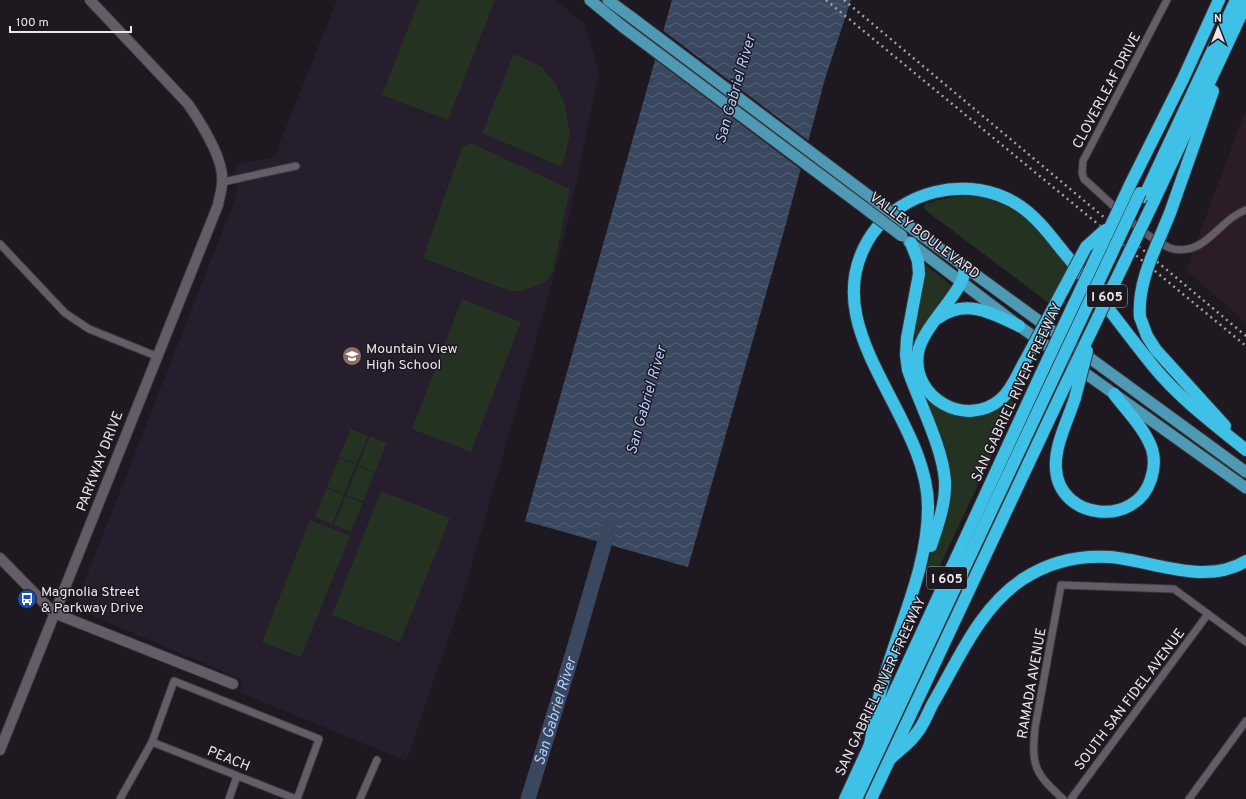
<svg xmlns="http://www.w3.org/2000/svg" width="1246" height="799" viewBox="0 0 1246 799" font-family="Overpass,sans-serif">
<style>
.industrial{fill:#2c1c26}
.education{fill:#261e2d}
.green{fill:#243222}
.water{fill:url(#water-waves)}
.pier{fill:#1e1821}
.lines{fill:none;stroke-linecap:round;stroke-linejoin:round}
.river{stroke:#3a485f;stroke-width:15}
.street-casing{stroke:#3a363c;stroke-width:9}
.secondary-casing{stroke:#3a363c;stroke-width:12}
.primary-casing{stroke:#3a363c;stroke-width:13}
.highway-casing{stroke:#3a363c;stroke-width:14}
.street{stroke:#645c67;stroke-width:7}
.secondary{stroke:#645c67;stroke-width:10}
.primary{stroke:#4e99b4;stroke-width:11}
.highway{stroke:#3fc1e7;stroke-width:12}
.rail{stroke:#a49fa6;stroke-width:2.5;stroke-dasharray:2 4;stroke-linecap:butt}
.primary-bridge-casing{stroke:#3a363c;stroke-width:13;stroke-linecap:butt}
.highway-bridge-casing{stroke:#3a363c;stroke-width:14;stroke-linecap:butt}
.primary-bridge{stroke:#4e99b4;stroke-width:11}
.highway-bridge{stroke:#3fc1e7;stroke-width:12}
.labels{text-anchor:middle;stroke-width:3;stroke-linejoin:round;paint-order:stroke}
.shield{fill:#1e1821;stroke:#ada8af;stroke-width:1}
.shield-label{font-size:13px;font-weight:bold;fill:#eae6ec}
.street-label{font-size:14px;fill:#eae6ec;stroke:#1e1821}
.poi-label{font-size:14px;fill:#eae6ec;stroke:#1e1821;text-anchor:start}
.water-label{font-size:15px;font-style:italic;fill:#afccfb;stroke:#1e1821}
</style>
<defs>
<pattern id="water-waves" width="16" height="10" patternUnits="userSpaceOnUse"><rect width="16" height="10" fill="#3a485f"/><path d="M0 5q4-4 8 0t8 0" fill="none" stroke="#576276"/></pattern>
</defs>
<rect width="100%" height="100%" fill="#1e1821"/>
<polygon class="industrial" points="1246,109 1246,323 1186,270"/>
<polygon class="education" points="337,0 556,0 585,24 599,72 570,213 556,269 463,595 406,761 239,692 243,680 74,608 234,202 237,189 235,165 275,157 280,142"/>
<g class="green">
<polygon points="419,0 495,0 448,120 382,95"/>
<polygon points="514,54 541,66 556,85 565,105 570,135 562,167 482,133"/>
<polygon points="471,143 570,189 553,271 546,282 523,291 510,291 423,258 462,147"/>
<path d="M 954,197 C 966,197 980,195 992,198 C 1027,207 1050,243 1071,270 L 1050,304 L 924,209 L 925,204 L 939,200 Z"/>
<path d="M 923,263 L 952,286 L 920,330 L 916,341 L 933,400 L 987,412 L 999,407 L 1017,388 L 1018,389 L 1011,399 L 1014,403 C 1007,410 989,442 994,451 L 937,572 L 926,567 L 950,508 L 948,505 L 910,355 Z"/>
<polygon points="462,299 521,322 471,452 412,429"/>
<polygon points="351,429 368,436 356,464 339,457"/>
<polygon points="370,436 387,443 375,472 358,465"/>
<polygon points="339,458 356,465 344,494 327,487"/>
<polygon points="358,466 375,473 363,501 346,495"/>
<polygon points="327,488 344,495 332,524 315,517"/>
<polygon points="381,491 450,518 400,642 332,615"/>
<polygon points="346,496 363,503 351,532 334,525"/>
<polygon points="310,520 350,536 301,657 262,642"/>
</g>
<polygon class="water" points="672,0 851,0 825,79 784,231 688,567 525,521"/>
<polygon class="pier" points="661,29 810,142 803,171 653,58"/>
<g class="lines">
<path class="river" id="s1" d="M 528,799 L 574,649 L 610,524"/>
<g class="street-casing">
<g id="street">
<path d="M 1167,0 L 1083,161 L 1082,173 L 1084,179 C 1107,199 1143,237 1170,248 C 1178,251 1189,250 1197,246 C 1215,237 1226,217 1246,210"/>
<polyline points="223,182 296,166"/>
<polyline points="0,244 65,313 89,329 156,356"/>
<polyline points="152,742 296,799"/>
<polyline points="120,799 152,742 174,681 319,739 297,799"/>
<polyline points="229,799 237,776"/>
<polyline points="360,799 377,760"/>
<path d="M 1063,799 C 1035,773 1031,767 1035,728 L 1061,585 L 1174,589 L 1246,642"/>
<polyline points="1071,799 1208,614"/>
<polyline points="1189,799 1246,721"/>
</g>
</g>
<g class="secondary-casing">
<g id="secondary">
<polyline points="0,558 54,613 233,684"/>
<path d="M 0,750 L 218,205 C 219,198 222,190 222,183 C 225,160 201,123 188,104 L 90,0"/>
</g>
</g>
<g class="primary-casing">
<g id="primary">
<polyline points="590,0 623,27"/>
<polyline points="608,0 631,17"/>
<polyline points="909,226 1246,472"/>
<polyline points="909,242 1019,326 1246,488"/>
</g>
</g>
<g class="highway-casing">
<g id="highway">
<polyline points="1130,185 1183,79 1219,0"/>
<polyline points="1144,197 1236,0"/>
<polyline points="1153,203 1246,4"/>
<polyline points="1170,213 1213,91"/>
<path d="M 911,243 L 918,261 L 919,274 L 907,338 L 906,355 L 908,370 C 919,402 943,448 945,481 C 946,503 938,525 931,546"/>
<path d="M 964,267 C 969,288 922,325 918,353 C 911,398 966,429 1001,399 C 1012,390 1018,373 1025,361"/>
<polyline points="1140,317 1147,336 1156,350 1225,426"/>
<path d="M 938,318 C 966,298 992,313 1019,326"/>
<path d="M 1075,398 C 1068,420 1054,446 1056,469 C 1059,520 1136,528 1151,479 C 1154,470 1155,459 1152,449 C 1145,429 1127,411 1114,394"/>
<path d="M 870,745 C 874,723 877,700 884,679 C 900,623 928,566 928,508 C 929,414 809,327 872,234 C 887,213 910,198 935,192 C 964,185 995,189 1020,206 C 1039,219 1052,238 1066,255 C 1096,291 1124,330 1153,366 C 1180,399 1214,424 1246,450"/>
<path d="M 890,759 C 898,751 909,744 916,734 C 923,726 927,715 932,705 C 958,661 979,608 1023,579 C 1049,562 1079,555 1110,557 C 1154,561 1205,586 1246,561"/>
<polyline points="845,799 1041,374"/>
<polyline points="856,799 1052,381"/>
<polyline points="871,799 1063,390"/>
</g>
</g>
<use href="#street" class="street"/>
<use href="#secondary" class="secondary"/>
<use href="#primary" class="primary"/>
<use href="#highway" class="highway"/>
<g class="rail">
<polyline points="826,0 1246,346"/>
<polyline points="844,0 1246,336"/>
</g>
<g class="primary-bridge-casing">
<g id="primary-bridge">
<polyline points="631,17 909,226"/>
<polyline points="623,27 902,236"/>
</g>
</g>
<g class="highway-bridge-casing">
<g id="highway-bridge">
<path d="M 1140,317 C 1137,281 1157,246 1170,213"/>
<polyline points="1025,361 1086,247 1105,230"/>
<polyline points="1041,374 1130,185"/>
<polyline points="1052,381 1140,193"/>
<polyline points="1063,390 1153,203"/>
<polyline points="1075,398 1087,351"/>
</g>
</g>
<use href="#primary-bridge" class="primary-bridge"/>
<use href="#highway-bridge" class="highway-bridge"/>
</g>
<defs>
<g id="school-disc" transform="scale(1)"><circle r="9.5" fill="#8d6e63" stroke="#1e1821"/><path d="M0-5L7-2L0 1L-7-2ZM-4 1L0 2.5L4 1V4Q0 6-4 4Z" fill="#fff"/></g>
<g id="bus-disc" transform="scale(1)"><circle r="9.5" fill="#1a4fb4" stroke="#1e1821"/><path d="M-5-6H5V4H4V6H2V4H-2V6H-4V4H-5ZM-3.5-4V0h7V-4ZM-3.5 1.2v1.5H-2V1.2ZM2 1.2v1.5H3.5V1.2Z" fill="#fff"/></g>
</defs>
<g fill-rule="evenodd">
<use href="#school-disc" x="352" y="356"/>
<use href="#bus-disc" x="27" y="599"/>
</g>
<g class="labels">
<g class="shield">
<rect x="1087" y="285" width="40" height="22" rx="3"/>
<rect x="927" y="567" width="40" height="22" rx="3"/>
</g>
<g class="shield-label">
<text x="1107" y="301">I 605</text>
<text x="947" y="583">I 605</text>
</g>
<g class="street-label">
<text transform="translate(1106 90) rotate(-62)" y="5">CLOVERLEAF DRIVE</text>
<text transform="translate(925 235) rotate(37)" y="5">VALLEY BOULEVARD</text>
<text transform="translate(1016 392) rotate(-65)" y="5">SAN GABRIEL RIVER FREEWAY</text>
<text transform="translate(99 461) rotate(-69)" y="5">PARKWAY DRIVE</text>
<text transform="translate(1031 683) rotate(-80)" y="5">RAMADA AVENUE</text>
<text transform="translate(880 686) rotate(-65)" y="5">SAN GABRIEL RIVER FREEWAY</text>
<text transform="translate(1129 699) rotate(-53)" y="5">SOUTH SAN FIDEL AVENUE</text>
<text transform="translate(229 758) rotate(22)" y="5">PEACH</text>
</g>
<g class="poi-label">
<text x="366" y="353">Mountain View<tspan x="366" dy="16">High School</tspan></text>
<text x="41" y="596">Magnolia Street<tspan x="41" dy="16">&amp; Parkway Drive</tspan></text>
</g>
<g class="water-label">
<text transform="translate(735 89) rotate(-74)" y="5">San Gabriel River</text>
<text transform="translate(646 400) rotate(-74)" y="5">San Gabriel River</text>
<text dy="5" stroke="none"><textPath href="#s1" startOffset="92">San Gabriel River</textPath></text>
</g>
</g>
<g transform="translate(1218 28)" stroke="#1e1821" stroke-width="3" paint-order="stroke">
<path d="M0-3L7 15L0 10L-7 15Z" fill="#eae6ec"/>
<text y="-6" font-size="11" font-weight="bold" text-anchor="middle" fill="#eae6ec">N</text>
</g>
<path d="M10 26v6h121v-6" fill="none" stroke="#eae6ec" stroke-width="2"/>
<text x="16" y="26" font-size="12" fill="#eae6ec" stroke="#1e1821" stroke-width="3" paint-order="stroke">100 m</text>
</svg>
